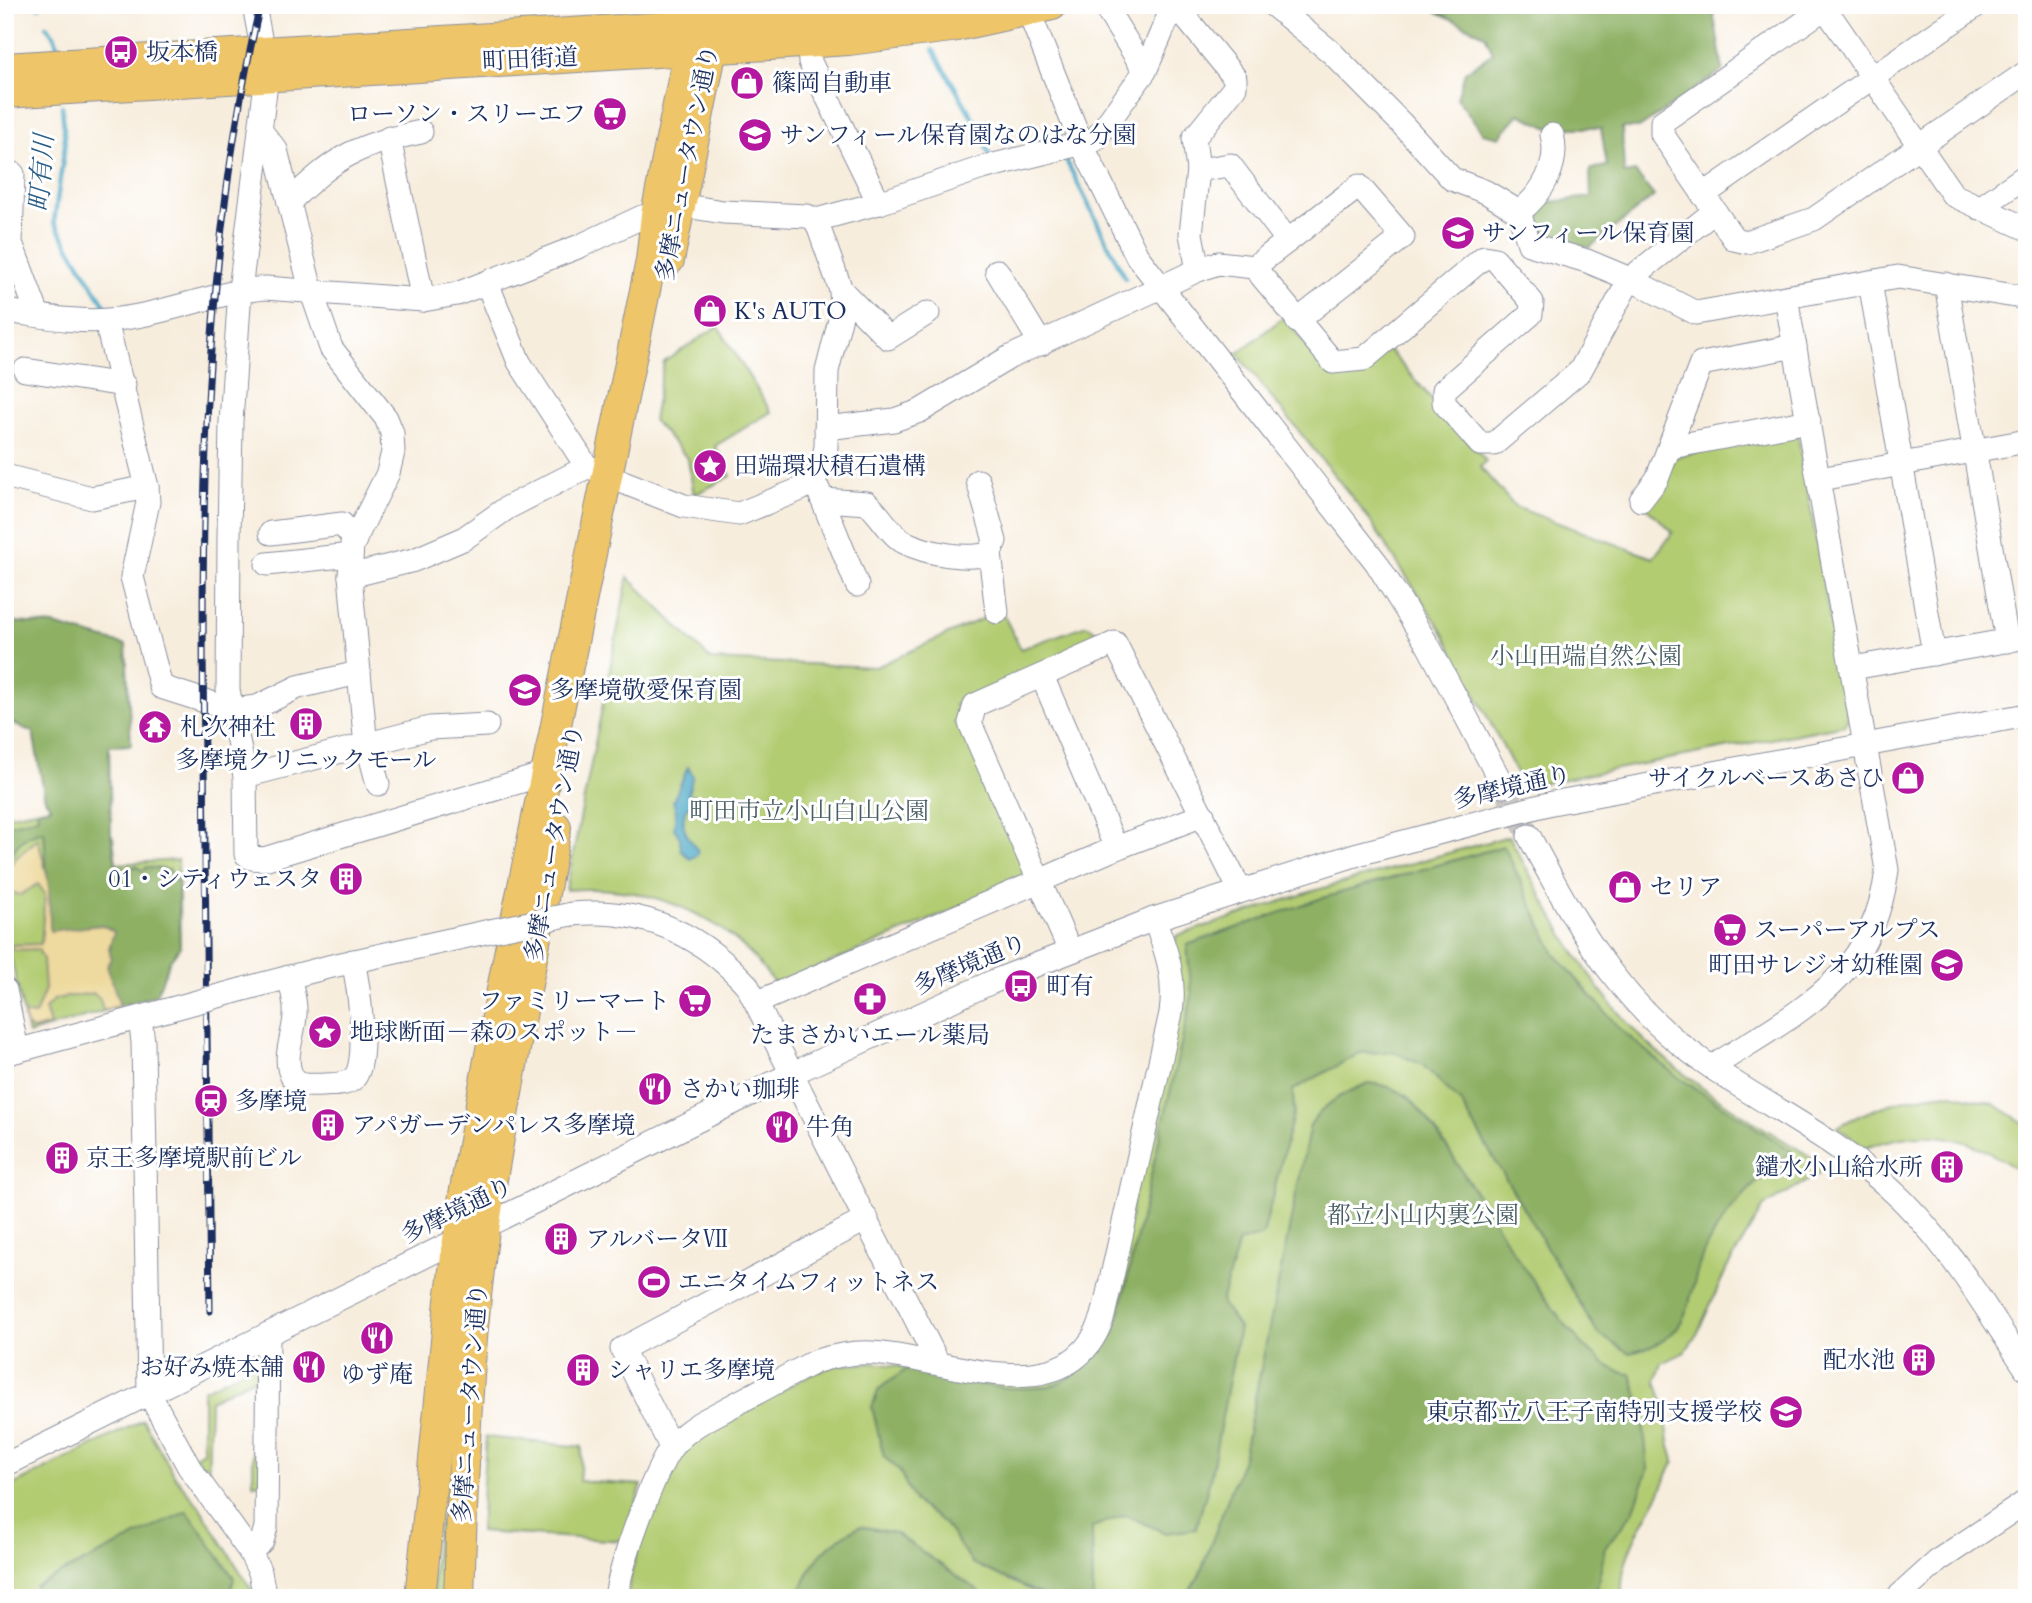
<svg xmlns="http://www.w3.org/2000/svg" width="2032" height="1603" viewBox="0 0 2032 1603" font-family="Cardo,'Noto Serif JP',serif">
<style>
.green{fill:#b2cc72;stroke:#667e68;stroke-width:2}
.forest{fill:#8db064;stroke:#547061;stroke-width:2}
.sand{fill:#eeda9e;stroke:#84847e;stroke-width:2}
.water{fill:#45a6c4;stroke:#306a91;stroke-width:2}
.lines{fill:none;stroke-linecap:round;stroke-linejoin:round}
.stream{stroke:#45a6c4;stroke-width:4.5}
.minor-tunnel{stroke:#cbc7c4;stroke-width:23;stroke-dasharray:23 11;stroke-linecap:butt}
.minor-casing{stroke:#898e9e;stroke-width:25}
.major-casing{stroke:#898e9e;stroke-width:32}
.minor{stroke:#fff;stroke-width:23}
.major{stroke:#eec569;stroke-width:30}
.rail-casing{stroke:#1b2f5e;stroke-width:7}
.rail{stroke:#fff;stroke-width:4.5;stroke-dasharray:13;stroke-linecap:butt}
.minor-bridge-casing{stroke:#898e9e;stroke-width:25;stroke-linecap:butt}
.minor-bridge{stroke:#fff;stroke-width:23}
.labels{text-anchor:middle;stroke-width:6;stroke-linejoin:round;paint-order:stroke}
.poi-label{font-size:24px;fill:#1b2f5e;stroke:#fff;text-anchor:start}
.street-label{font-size:24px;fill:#1b2f5e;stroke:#fff}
.park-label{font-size:24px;fill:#485e64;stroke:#fff}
.water-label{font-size:26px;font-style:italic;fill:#2c5f87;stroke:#fff}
</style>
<rect width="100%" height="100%" fill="#fff"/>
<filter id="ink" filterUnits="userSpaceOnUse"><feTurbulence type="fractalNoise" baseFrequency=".0143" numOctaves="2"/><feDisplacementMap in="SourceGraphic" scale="14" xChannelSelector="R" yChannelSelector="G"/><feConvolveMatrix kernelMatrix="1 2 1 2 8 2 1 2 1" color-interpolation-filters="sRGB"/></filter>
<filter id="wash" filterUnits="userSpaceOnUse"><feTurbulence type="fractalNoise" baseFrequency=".00686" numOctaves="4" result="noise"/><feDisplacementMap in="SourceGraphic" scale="28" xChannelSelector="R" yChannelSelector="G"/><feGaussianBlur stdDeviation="1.57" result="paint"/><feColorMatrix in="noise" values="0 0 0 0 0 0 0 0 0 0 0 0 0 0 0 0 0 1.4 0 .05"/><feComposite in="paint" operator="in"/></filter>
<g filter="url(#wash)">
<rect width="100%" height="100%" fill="#f7eddd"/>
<g class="green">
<polygon points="1284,317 1325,369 1389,350 1486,461 1480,467 1515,507 1653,558 1673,532 1646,507 1675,457 1791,431 1798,437 1848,719 1844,725 1524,787 1443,632 1364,512 1237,354"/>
<polygon points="718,326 771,412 715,446 731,476 694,495 688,459 653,420 664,362"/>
<path d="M 628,577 L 711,660 L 876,667 L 1001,610 L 1021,649 L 1086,625 L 1105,636 L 955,705 L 1028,873 L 1024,880 L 782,983 L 773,982 C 727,913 646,883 566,890 Z"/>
<polygon points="46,776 113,837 116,864 178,860 180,947 170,960 156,995 28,1034 5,932 5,816 51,807"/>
<path d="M 1509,836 C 1541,895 1570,953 1612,1005 C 1669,1076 1753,1121 1829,1168 L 1764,1206 L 1727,1268 L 1697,1334 L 1685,1352 L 1662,1363 L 1656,1381 C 1664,1402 1666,1419 1669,1442 C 1670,1450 1674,1455 1674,1463 C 1666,1472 1666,1481 1660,1492 C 1642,1526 1619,1557 1622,1598 L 627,1598 C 633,1553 660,1469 694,1439 L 813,1373 L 836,1365 L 876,1363 L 1006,1382 L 1096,1351 L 1108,1332 L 1115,1311 L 1176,936 L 1313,891 Z"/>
<path d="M 1948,1093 L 1994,1104 L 2027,1125 L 2027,1176 C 1970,1137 1933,1123 1865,1148 L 1837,1127 C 1873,1107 1907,1097 1948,1093 Z"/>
<polygon points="257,1363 261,1483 253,1484 254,1378 210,1400 208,1484 192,1458 203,1451 203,1390"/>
<polygon points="143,1420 176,1478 199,1506 257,1598 5,1598 5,1489"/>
<polygon points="486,1437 582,1447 579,1481 642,1485 623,1541 480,1532"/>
<polygon points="450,1475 449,1598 432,1598 436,1539"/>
</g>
<g class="forest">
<polygon points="1423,5 1712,5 1723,70 1639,128 1622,128 1624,174 1635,172 1654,196 1589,248 1537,236 1530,216 1543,203 1591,197 1590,169 1607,166 1601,128 1549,128 1519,114 1499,137 1483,133 1457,98 1465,72 1493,53 1485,35"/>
<path d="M 5,615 L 16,622 L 54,625 L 126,645 L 131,745 L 109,746 L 111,834 L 116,864 L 124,870 L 137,866 L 142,871 L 147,867 L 170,870 L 178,884 L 180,947 L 170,960 L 156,995 L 120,1006 L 107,966 L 113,931 L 102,925 L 50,932 L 44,831 C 31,834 17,840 13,854 L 5,857 L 6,827 C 17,820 27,823 38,816 L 37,810 L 51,807 L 45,799 L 33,732 L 5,720 Z"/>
<path d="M 1504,846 L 1555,954 L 1620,1029 L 1675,1075 L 1792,1151 C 1760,1178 1733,1202 1711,1238 C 1682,1286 1704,1339 1629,1353 L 1598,1334 L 1461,1103 L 1423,1065 L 1394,1052 L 1360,1053 L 1293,1090 L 1294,1111 L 1263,1235 L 1239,1242 L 1221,1302 L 1239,1328 L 1210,1480 L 1196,1529 L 1165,1533 L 1126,1515 L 1092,1527 L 1093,1598 L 1048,1598 L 972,1563 L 944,1523 L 914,1501 L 899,1470 L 884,1457 L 872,1407 L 879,1389 L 908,1368 C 951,1377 1004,1395 1049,1386 C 1078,1379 1098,1354 1115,1332 L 1192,996 L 1187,945 L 1319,899 Z"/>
<path d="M 1369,1083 C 1385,1085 1401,1089 1412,1101 C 1460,1150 1568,1373 1631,1374 L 1642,1410 L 1648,1470 L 1633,1512 L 1605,1548 L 1595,1598 L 1185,1598 L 1199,1576 L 1243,1458 L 1310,1125 C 1325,1102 1344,1093 1369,1083 Z"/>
<polygon points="187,1511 234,1578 229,1598 37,1598 35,1586"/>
<path d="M 860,1526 L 895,1533 L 989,1598 L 798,1598 C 810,1562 826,1543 860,1526 Z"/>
</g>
<path class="sand" d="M 38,839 L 49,883 L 50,931 L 102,925 L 114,932 L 109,948 L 111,958 L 107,966 L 120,1006 L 103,1010 L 100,999 L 93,993 L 55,999 L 45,1009 L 50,1025 L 33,1030 L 26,1026 L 24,1014 L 35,1015 L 45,989 L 43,959 L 38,949 L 12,950 L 11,945 L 41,944 L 45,894 L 38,884 L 20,895 L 11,892 C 2,861 17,858 38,839 Z"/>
<path class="water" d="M 688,767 L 693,776 L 688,794 L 697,796 L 699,802 L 686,808 C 679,827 687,836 698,851 L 698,854 L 690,859 L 681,850 L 680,838 L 674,828 L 676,812 L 673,801 Z"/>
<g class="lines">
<g class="stream">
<polyline points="39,5 39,7"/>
<polyline points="46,26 54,35 57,45"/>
<polyline points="933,50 974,120 991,158"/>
<polyline points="62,106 65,144 54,222 109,312"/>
<polyline points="1064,156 1125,278"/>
</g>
</g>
</g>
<g filter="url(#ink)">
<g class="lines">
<polyline class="minor-tunnel" points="1503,786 1529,836"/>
<g class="minor-casing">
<g id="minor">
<polyline points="254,5 267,75 240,290 231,422 229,537 228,690 245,776 246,854 251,858 264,859 548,773"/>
<polyline points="1026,5 1082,145 1137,256 1376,562 1429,647 1503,786"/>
<polyline points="1104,5 1145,71"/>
<polyline points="1273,5 1331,52 1401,123 1452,179 1486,192 1519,212 1529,244 1587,261 1630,279 1696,313 1898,277 2027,298"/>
<polyline points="1829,5 1662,122 1662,134 1734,239 1747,242 1814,219 2027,72"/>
<polyline points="1178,8 1235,78 1235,87 1194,138 1198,170 1191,234 1198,270"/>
<polyline points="1825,8 1953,195 2027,229"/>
<polyline points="809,43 810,62 879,203"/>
<polyline points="260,130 276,150 311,290 331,348 386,418 392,433 393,452 388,473 352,545 350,576 365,736 378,784"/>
<polyline points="389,138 423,300"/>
<polyline points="1198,170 1230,165 1288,241"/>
<polyline points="13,174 11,243 38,315"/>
<polyline points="1703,195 1977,5"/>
<path d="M 289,202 C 338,155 355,146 421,132"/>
<polyline points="680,205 723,212 807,216 816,220 879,203 982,168 1095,140 1145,71 1167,20 1182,5"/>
<polyline points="1980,208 2027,175"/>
<path d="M 1519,212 C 1542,195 1560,164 1552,135"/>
<polyline points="1254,267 1333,362 1364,359 1484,257 1495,259 1532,302 1531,314 1444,390 1444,403 1480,444 1494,444 1580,371 1630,279 1715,211"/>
<polyline points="997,271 1041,344"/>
<polyline points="1870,282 1934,654"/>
<polyline points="487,283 519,362 587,467 600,470"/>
<polyline points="1946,284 2007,641"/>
<polyline points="841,290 888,338 928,313"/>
<path d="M 5,311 C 38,315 74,323 108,320 C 162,316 212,292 266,288 L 423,300 L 457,294 L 580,246 L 642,217 L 656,215"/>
<polyline points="106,321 147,487 148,502 132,577 161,687 233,710 257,707 298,687 358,673"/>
<polyline points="25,370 124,385"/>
<polyline points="826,428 894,420 920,411 1010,357 1198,270 1218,263 1254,267 1359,186 1403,237 1297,321"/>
<polyline points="1671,447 1809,421"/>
<polyline points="5,476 92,498 147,487"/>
<polyline points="1820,479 2027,441"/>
<polyline points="978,481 995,541 990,553 997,612"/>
<polyline points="623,482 684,506 739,514 801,489 821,470 826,447 827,371 842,312 841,290 816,220"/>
<polyline points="818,489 857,585"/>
<path d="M 824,500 L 867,503 C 879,513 891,535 904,542 C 926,553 967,561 990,553"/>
<polyline points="1641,500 1657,479 1701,364 1795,346"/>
<polyline points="271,533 342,524 355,540"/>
<polyline points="267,564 351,555"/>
<polyline points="350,576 414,560 463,539 507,508 587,467"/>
<polyline points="1853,668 2027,637"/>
<polyline points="1042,676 1116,848"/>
<polyline points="245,776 430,728 487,725"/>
<path d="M 1529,836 C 1570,914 1610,988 1680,1044 C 1745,1096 1823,1129 1886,1185 C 1944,1236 1984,1306 2027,1370"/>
<path d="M 572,914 C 643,907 700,933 747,985 L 938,1363"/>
<polyline points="1070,951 970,723 975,705 1115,643 1240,890"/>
<path d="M 289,977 C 292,989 296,1002 295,1014 C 295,1034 281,1059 293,1078 C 299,1088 313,1085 323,1085 C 333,1084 346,1086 354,1078 C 370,1062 358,983 353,961"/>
<polyline points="244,989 328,967 490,931"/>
<polyline points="5,990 17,1050"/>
<polyline points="758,1002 1116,848 1203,815"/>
<polyline points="140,1018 143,1042 149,1393 189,1467 250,1552 260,1572 265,1598"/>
<polyline points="5,1054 171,1009"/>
<path d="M 1712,1067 C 1796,1012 1874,980 1887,870 L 1786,297"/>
<polyline points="671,1447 622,1349 867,1219"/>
<polyline points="5,1465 793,1073 992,982 1154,919 1358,854 1552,803 2027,715"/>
<polyline points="250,1552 262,1541 266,1527 268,1334"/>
<path d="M 616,1598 C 620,1565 652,1476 671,1448 C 679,1437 689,1430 700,1423 L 814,1362 C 833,1356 852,1352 872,1353 C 947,1357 1070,1418 1103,1316 L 1171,1013 C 1176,978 1167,952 1154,919"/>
<polyline points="1897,1598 1939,1560 2027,1501"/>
</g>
</g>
<g class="major-casing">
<g id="major">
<polyline points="5,68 846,16 930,5"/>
<polyline points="5,93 849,40 951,27 1052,5"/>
<polyline points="669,260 712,49 710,23"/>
<polyline points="420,1598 450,1301 464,1195 505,974 651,261 656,215 689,50 710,23"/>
<path d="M 459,1598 C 463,1472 467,1348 485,1223 C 505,1091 533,959 556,827"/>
</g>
</g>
<use href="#minor" class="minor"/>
<use href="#major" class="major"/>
<g class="rail-casing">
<path id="rail" d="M 210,1311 C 207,1126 205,942 204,758 C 201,505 202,253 260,5"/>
</g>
<use href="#rail" class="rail"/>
<g class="minor-bridge-casing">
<g id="minor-bridge">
<polyline points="490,931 572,914"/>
<polyline points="171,1009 244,989"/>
</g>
</g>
<use href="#minor-bridge" class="minor-bridge"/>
</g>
</g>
<defs>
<g id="bus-disc" transform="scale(1.75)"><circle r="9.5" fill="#b5179e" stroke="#fff"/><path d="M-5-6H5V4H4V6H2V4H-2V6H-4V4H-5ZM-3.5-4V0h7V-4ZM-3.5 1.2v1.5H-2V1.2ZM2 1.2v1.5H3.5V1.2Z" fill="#fff"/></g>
<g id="shop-disc" transform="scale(1.75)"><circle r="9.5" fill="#b5179e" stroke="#fff"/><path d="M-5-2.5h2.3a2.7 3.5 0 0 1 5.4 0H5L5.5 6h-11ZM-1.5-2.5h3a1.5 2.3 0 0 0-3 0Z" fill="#fff"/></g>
<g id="supermarket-disc" transform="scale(1.75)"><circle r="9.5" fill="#b5179e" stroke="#fff"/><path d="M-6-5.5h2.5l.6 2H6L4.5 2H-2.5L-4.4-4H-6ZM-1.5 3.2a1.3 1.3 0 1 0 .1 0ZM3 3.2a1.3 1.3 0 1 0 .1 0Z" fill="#fff"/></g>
<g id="school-disc" transform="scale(1.75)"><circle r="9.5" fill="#b5179e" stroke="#fff"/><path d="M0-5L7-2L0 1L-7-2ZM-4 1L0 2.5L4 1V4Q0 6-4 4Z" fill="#fff"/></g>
<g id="sight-disc" transform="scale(1.75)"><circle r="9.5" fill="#b5179e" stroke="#fff"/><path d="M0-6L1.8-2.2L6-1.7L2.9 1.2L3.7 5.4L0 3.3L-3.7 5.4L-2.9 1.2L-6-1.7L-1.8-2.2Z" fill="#fff"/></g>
<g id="building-disc" transform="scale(1.75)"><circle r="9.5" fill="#b5179e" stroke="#fff"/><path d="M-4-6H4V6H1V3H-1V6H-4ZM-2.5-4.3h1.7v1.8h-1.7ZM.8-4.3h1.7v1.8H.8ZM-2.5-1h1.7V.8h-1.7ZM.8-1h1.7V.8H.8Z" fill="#fff"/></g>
<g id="temple-disc" transform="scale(1.75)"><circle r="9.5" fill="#b5179e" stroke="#fff"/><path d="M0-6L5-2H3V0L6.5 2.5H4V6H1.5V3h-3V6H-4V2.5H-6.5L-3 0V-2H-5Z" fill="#fff"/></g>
<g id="pharmacy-disc" transform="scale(1.75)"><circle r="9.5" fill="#b5179e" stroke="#fff"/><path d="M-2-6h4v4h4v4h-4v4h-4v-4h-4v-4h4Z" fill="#fff"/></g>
<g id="restaurant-disc" transform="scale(1.75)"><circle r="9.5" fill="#b5179e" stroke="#fff"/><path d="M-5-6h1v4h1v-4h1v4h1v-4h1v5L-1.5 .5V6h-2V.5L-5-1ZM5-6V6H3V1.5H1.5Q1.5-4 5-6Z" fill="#fff"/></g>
<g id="station-disc" transform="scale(1.75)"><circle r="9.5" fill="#b5179e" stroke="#fff"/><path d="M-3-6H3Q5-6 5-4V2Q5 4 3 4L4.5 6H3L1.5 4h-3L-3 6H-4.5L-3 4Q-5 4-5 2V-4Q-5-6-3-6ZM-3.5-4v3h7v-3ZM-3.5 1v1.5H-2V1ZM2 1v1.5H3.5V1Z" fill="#fff"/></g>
<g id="stadium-disc" transform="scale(1.75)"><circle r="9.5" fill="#b5179e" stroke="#fff"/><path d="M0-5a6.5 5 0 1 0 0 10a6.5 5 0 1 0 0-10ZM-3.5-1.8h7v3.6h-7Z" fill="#fff"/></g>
</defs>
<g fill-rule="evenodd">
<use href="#bus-disc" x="121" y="52"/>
<use href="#shop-disc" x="747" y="83"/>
<use href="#supermarket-disc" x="610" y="114"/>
<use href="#school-disc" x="755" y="135"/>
<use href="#school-disc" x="1458" y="233"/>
<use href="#shop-disc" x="710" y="311"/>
<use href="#sight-disc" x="710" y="466"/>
<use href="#school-disc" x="525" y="690"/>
<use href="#building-disc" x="306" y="724"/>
<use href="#temple-disc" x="155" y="727"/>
<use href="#shop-disc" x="1908" y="778"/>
<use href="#building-disc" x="346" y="879"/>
<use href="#shop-disc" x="1625" y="887"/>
<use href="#supermarket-disc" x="1730" y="930"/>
<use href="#school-disc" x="1947" y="965"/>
<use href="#bus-disc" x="1021" y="986"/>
<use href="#pharmacy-disc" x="870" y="999"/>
<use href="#supermarket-disc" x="695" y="1001"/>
<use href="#sight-disc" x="325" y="1032"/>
<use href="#restaurant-disc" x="655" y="1089"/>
<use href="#station-disc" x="211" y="1101"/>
<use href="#building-disc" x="328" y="1125"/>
<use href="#restaurant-disc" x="782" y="1127"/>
<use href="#building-disc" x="62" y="1158"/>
<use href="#building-disc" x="1947" y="1167"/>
<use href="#building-disc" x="561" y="1239"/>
<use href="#stadium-disc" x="654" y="1282"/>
<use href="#restaurant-disc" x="377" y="1338"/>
<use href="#building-disc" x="1919" y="1360"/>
<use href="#restaurant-disc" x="309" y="1367"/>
<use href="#building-disc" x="583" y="1370"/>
<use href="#school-disc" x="1786" y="1412"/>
</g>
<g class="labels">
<g class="poi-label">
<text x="146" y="60">坂本橋</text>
<text x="772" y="91">篠岡自動車</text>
<text x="586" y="122" text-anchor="end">ローソン・スリーエフ</text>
<text x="780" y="143">サンフィール保育園なのはな分園</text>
<text x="1482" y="241">サンフィール保育園</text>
<text x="734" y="319">K's AUTO</text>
<text x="734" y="474">田端環状積石遺構</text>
<text x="550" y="698">多摩境敬愛保育園</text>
<text x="180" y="735">札次神社</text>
<text x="306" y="768" text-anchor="middle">多摩境クリニックモール</text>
<text x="1884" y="786" text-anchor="end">サイクルベースあさひ</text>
<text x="322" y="887" text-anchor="end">01・シティウェスタ</text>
<text x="1650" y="895">セリア</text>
<text x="1754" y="938">スーパーアルプス</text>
<text x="1923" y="973" text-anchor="end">町田サレジオ幼稚園</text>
<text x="1046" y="994">町有</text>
<text x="670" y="1009" text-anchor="end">ファミリーマート</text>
<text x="350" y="1040">地球断面－森のスポット－</text>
<text x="870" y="1043" text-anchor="middle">たまさかいエール薬局</text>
<text x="680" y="1097">さかい珈琲</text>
<text x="235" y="1109">多摩境</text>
<text x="352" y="1133">アパガーデンパレス多摩境</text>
<text x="806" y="1135">牛角</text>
<text x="86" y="1166">京王多摩境駅前ビル</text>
<text x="1923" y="1175" text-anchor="end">鑓水小山給水所</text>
<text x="586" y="1247">アルバータⅦ</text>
<text x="678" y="1290">エニタイムフィットネス</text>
<text x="1895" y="1368" text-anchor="end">配水池</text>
<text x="284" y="1375" text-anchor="end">お好み焼本舗</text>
<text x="608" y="1378">シャリエ多摩境</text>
<text x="377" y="1382" text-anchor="middle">ゆず庵</text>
<text x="1762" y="1420" text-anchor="end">東京都立八王子南特別支援学校</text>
</g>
<g class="street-label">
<text transform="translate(530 59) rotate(-3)" y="8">町田街道</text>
<text transform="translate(687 163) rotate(-79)" y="8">多摩ニュータウン通り</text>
<text transform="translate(1512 787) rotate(-13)" y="8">多摩境通り</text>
<text transform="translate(554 843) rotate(-80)" y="8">多摩ニュータウン通り</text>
<text transform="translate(970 964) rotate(-23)" y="8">多摩境通り</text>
<text transform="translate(457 1210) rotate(-26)" y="8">多摩境通り</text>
<text transform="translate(470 1403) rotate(-86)" y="8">多摩ニュータウン通り</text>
</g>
<g class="park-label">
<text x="1586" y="664">小山田端自然公園</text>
<text x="809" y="819">町田市立小山白山公園</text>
<text x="1423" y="1223">都立小山内裏公園</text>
</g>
<g class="water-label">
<text transform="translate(41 173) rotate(-86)" y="9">町有川</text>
</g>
</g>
<rect width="2032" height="1603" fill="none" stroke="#fff" stroke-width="28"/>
</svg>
